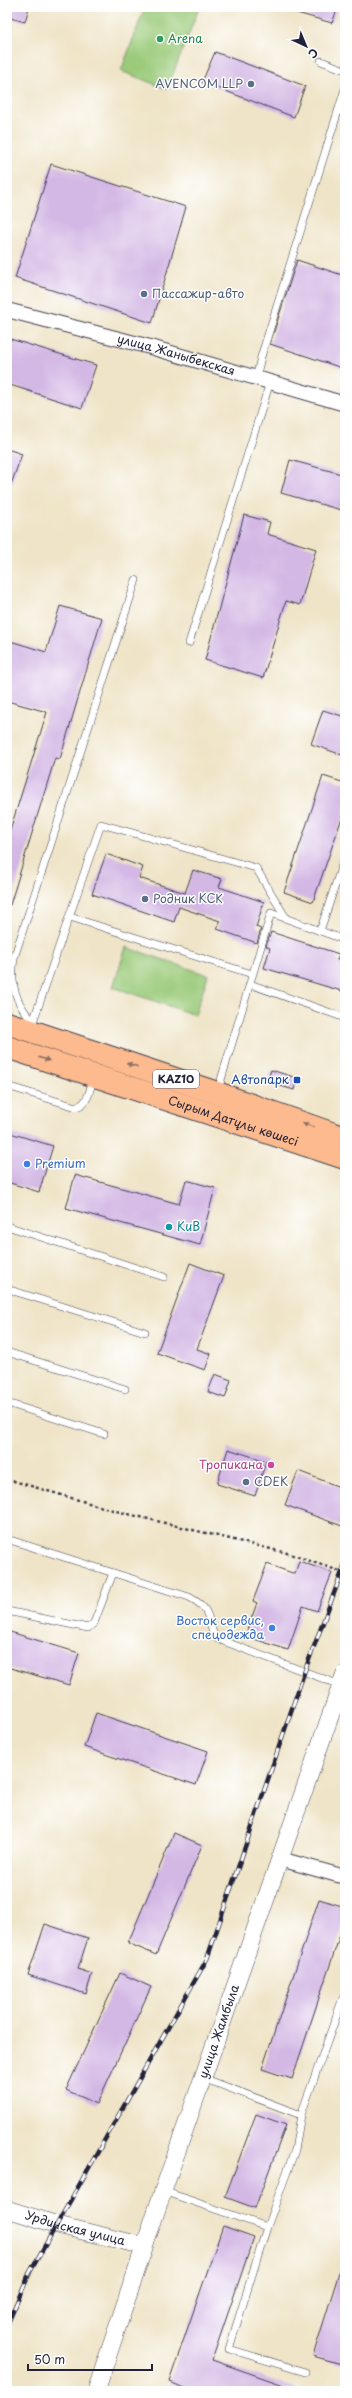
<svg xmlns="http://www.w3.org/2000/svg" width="352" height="2398" viewBox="0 0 352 2398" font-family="'Playpen Sans',sans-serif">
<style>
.green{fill:#9bcb7a;stroke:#5e765a}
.building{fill:#d3b7e4}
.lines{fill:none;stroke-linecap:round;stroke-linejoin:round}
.service-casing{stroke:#413f50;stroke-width:8}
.minor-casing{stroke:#413f50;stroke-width:16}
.tertiary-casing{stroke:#413f50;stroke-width:18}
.trunk-casing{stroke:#413f50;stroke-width:24}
.path{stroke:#413f50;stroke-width:2.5;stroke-dasharray:3 3;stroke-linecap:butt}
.service{stroke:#fff;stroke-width:7}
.minor{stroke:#fff;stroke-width:14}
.tertiary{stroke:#fff;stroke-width:17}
.trunk{stroke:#fcba8e;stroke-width:22}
.rail-casing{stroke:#22223b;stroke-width:4.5}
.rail{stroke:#fff;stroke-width:3;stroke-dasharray:9;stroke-linecap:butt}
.oneway{fill:#8f6e64}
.leisure-dot{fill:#2e9e5b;stroke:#fff;stroke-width:1.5}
.service-dot{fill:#5c6f8a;stroke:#fff;stroke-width:1.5}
.transit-dot{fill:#1a4fb4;stroke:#fff;stroke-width:1.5}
.shop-dot{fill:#3f7fe0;stroke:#fff;stroke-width:1.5}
.culture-dot{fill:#0f9aa8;stroke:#fff;stroke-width:1.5}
.hotel-dot{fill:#d1479c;stroke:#fff;stroke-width:1.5}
.labels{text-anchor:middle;stroke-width:3;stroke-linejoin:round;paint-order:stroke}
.shield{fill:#fff;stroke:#646476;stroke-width:1}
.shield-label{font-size:11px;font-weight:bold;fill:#22223b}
.leisure-label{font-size:12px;fill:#27864d;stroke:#fff;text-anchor:start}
.service-label{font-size:12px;fill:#4e5e75;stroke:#fff;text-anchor:start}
.street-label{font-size:12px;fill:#22223b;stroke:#fff}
.transit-label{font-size:12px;fill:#164399;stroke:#fff;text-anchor:end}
.shop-label{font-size:12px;fill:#366cbe;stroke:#fff;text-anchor:start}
.culture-label{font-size:12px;fill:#0d838f;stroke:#fff;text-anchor:start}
.hotel-label{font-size:12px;fill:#b23c85;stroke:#fff;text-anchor:end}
</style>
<rect width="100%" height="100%" fill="#fff"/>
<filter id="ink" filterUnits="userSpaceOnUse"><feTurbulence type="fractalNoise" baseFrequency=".025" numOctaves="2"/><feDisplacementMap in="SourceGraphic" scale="8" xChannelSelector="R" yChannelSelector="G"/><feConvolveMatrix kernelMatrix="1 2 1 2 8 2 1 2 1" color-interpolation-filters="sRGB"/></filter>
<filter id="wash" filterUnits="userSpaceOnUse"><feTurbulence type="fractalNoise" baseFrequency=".012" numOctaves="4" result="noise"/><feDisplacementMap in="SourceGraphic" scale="16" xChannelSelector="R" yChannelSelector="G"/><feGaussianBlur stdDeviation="0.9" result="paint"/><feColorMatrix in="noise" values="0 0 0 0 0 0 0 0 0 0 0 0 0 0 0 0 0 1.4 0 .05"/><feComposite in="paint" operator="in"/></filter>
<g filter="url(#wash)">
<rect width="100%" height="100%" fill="#efe4c7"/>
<g class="green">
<polygon points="145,7 199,8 167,89 121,71"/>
<polygon points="126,947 208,975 195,1015 113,987"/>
</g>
<g id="blocks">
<g class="building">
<polygon points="7,7 29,7 25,22 7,17"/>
<polygon points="290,7 338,7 332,23 290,11"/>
<polygon points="215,52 305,86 294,117 202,82"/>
<polygon points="51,164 186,207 152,323 15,278"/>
<polygon points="297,260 345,276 345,369 270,344"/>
<polygon points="7,338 96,365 82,408 7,384"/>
<polygon points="7,449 22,454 9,490 7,490"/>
<polygon points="290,460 345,475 345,511 281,493"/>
<polygon points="244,515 270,522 267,534 316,549 300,605 286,601 263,678 205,660"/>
<polygon points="60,606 102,618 60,759 55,758 10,905 7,905 7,840 47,712 7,701 7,640 46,652"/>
<polygon points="323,710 345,717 345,756 311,744"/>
<polygon points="323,776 345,783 345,809 313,902 284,892"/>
<polygon points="106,854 143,867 139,878 185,893 193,870 222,879 219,887 264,902 256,927 261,929 257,943 217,929 220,921 179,907 174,922 92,894"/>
<polygon points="271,932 339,954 337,960 345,963 345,992 264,968 270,948 266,946"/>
<polygon points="271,1070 297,1078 294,1090 267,1082"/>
<polygon points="7,1132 53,1146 39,1192 7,1182"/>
<polygon points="75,1175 179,1204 186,1180 215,1188 200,1245 66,1208"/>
<polygon points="190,1263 224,1276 197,1349 211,1354 205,1370 157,1353"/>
<polygon points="215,1374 231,1380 225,1398 208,1392"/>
<polygon points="228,1449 266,1461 255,1496 217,1484"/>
<polygon points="298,1471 345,1489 345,1519 342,1526 285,1505"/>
<polygon points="299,1561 332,1573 317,1611 303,1606 288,1650 245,1636 257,1603 253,1601 267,1564 295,1574"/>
<polygon points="7,1631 79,1653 69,1685 7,1667"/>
<polygon points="96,1713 208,1751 196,1785 84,1747"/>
<polygon points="174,1833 202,1845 156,1955 128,1943"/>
<polygon points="319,1899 345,1907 345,1920 292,2079 262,2069"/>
<polygon points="45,1924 88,1938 78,1969 92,1974 86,1994 28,1975"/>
<polygon points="120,1973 151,1987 97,2104 66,2090"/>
<polygon points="256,2114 286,2125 255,2208 225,2197"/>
<polygon points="223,2226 254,2237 212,2360 295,2389 294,2391 193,2391 169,2382"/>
<polygon points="342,2263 345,2263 345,2365 313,2356"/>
</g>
</g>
</g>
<g filter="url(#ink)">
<use href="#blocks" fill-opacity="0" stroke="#413f50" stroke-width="1"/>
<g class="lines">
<g class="service-casing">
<g id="service">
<polyline points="321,61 345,70"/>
<polyline points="256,378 261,357 345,89"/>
<polyline points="189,643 270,382"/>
<polyline points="70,917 252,974"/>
<polyline points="320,931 345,856"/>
<polyline points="250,984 345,1018"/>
<path d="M 33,1021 C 15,1004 10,982 14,958 L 136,580"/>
<polyline points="32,1025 101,824 256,868 286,918"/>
<path d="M 7,1086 L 76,1107 C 89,1104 90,1089 93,1077"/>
<polyline points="218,1090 271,913 345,940"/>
<polyline points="7,1226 164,1277"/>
<polyline points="7,1289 145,1332"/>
<polyline points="7,1352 125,1389"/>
<polyline points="7,1403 104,1434"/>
<polyline points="344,1441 345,1441"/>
<path d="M 7,1539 L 189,1597 C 210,1608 207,1616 214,1636 L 218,1639 L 340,1685"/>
<polyline points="7,1611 88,1628 94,1623 113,1573"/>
<polyline points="203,2078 301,2115 345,1992"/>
<polyline points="163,2191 267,2227 229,2349 305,2372"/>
<polyline points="267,2227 295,2150 301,2115"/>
</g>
</g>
<g class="minor-casing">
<g id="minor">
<path id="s1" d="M 7,310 L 154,348 L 345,404"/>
<polyline points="280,1859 345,1877"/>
</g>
</g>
<g class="tertiary-casing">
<g id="tertiary">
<path id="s2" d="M 7,2209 L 58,2225 L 144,2246"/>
<path id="s3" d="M 96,2391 L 163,2191 L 345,1674"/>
</g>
</g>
<g class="trunk-casing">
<g id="trunk">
<polyline points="7,1023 217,1093 345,1138"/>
<path id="s4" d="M 7,1047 L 345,1158"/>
</g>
</g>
<polyline class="path" points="7,1479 116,1511 287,1553 345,1573"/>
<use href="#service" class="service"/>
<use href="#minor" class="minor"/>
<use href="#tertiary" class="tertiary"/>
<use href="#trunk" class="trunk"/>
<g class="rail-casing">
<polyline id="rail" points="7,2325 30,2272 207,1959 304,1673 345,1564"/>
</g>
<use href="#rail" class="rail"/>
</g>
<defs><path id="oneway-solid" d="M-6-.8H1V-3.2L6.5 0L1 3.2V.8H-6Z"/></defs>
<g class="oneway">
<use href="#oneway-solid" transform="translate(44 1059) rotate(18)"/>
<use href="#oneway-solid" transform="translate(132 1065) rotate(-162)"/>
<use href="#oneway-solid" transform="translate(308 1125) rotate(-161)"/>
</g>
</g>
<circle class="leisure-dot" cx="160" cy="39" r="4"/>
<g class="service-dot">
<circle cx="251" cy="84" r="4"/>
<circle cx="144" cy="294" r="4"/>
<circle cx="145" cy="899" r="4"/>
<circle cx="246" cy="1482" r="4"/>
</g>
<rect class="transit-dot" x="293" y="1076" width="8" height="8" rx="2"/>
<g class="shop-dot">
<circle cx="27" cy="1164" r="4"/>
<circle cx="272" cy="1628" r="4"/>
</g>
<circle class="culture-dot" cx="169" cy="1227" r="4"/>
<circle class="hotel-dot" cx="271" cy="1465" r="4"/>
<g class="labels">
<rect class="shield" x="153" y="1070" width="46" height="18" rx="3"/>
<g class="shield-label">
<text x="176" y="1083">KAZ10</text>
</g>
<g class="leisure-label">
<text x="168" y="43">Arena</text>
</g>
<g class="service-label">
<text x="243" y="88" text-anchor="end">AVENCOM LLP</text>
<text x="152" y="298">Пассажир-авто</text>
<text x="153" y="903">Родник КСК</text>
<text x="254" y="1486">CDEK</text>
</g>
<g class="street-label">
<text dy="4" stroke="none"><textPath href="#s1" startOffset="175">улица Жаныбекская</textPath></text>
<text dy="4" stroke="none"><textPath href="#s4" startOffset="238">Сырым Датұлы көшесі</textPath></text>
<text dy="4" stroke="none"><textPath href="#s3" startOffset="380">улица Жамбыла</textPath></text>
<text dy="4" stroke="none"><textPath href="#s2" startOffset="71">Урдинская улица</textPath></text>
</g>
<g class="transit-label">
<text x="289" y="1084">Автопарк</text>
</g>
<g class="shop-label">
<text x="35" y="1168">Premium</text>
<text x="264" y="1625" text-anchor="end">Восток сервис,<tspan x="264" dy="14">спецодежда</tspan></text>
</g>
<g class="culture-label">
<text x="177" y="1231">КиВ</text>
</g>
<g class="hotel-label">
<text x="263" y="1469">Тропикана</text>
</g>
</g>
<rect width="352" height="2398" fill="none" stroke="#fff" stroke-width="24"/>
<g transform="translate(306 46) rotate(136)" stroke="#ffffff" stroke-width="3" paint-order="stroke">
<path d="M0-3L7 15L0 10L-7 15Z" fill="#22223b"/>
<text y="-6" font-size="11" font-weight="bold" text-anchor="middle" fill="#22223b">С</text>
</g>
<path d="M28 2364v6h124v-6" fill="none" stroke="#22223b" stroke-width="2"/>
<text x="34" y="2364" font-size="12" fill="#22223b" stroke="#ffffff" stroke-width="3" paint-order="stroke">50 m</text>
</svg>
